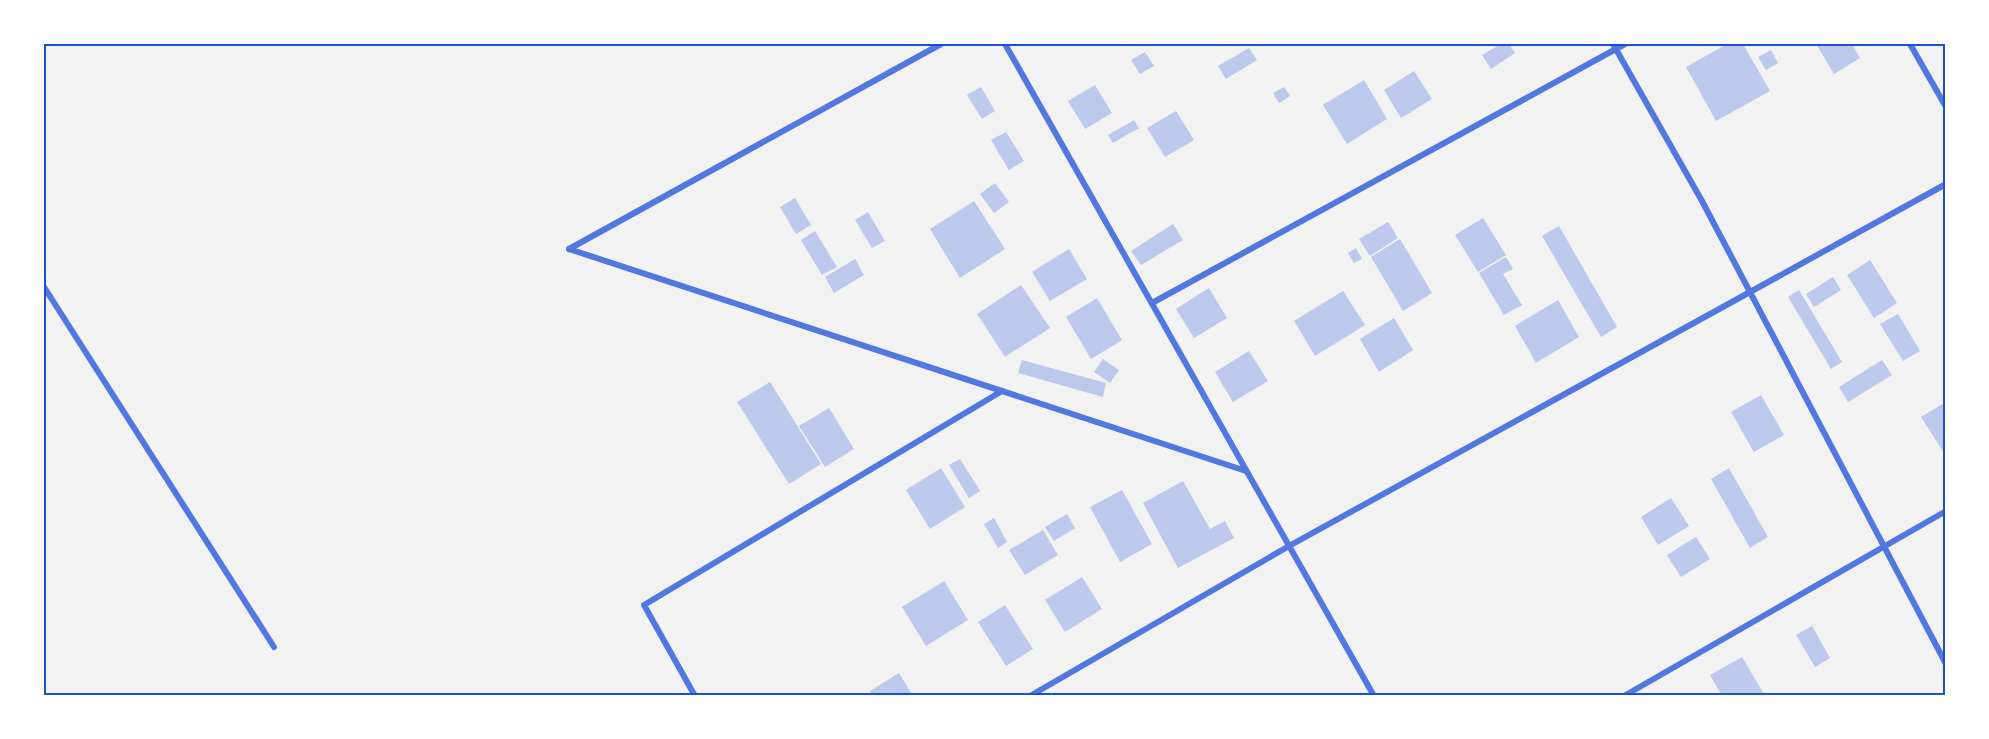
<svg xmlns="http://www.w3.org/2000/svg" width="1989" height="739" viewBox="0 0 1989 739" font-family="Inter,sans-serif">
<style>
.building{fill:#bdc9ec}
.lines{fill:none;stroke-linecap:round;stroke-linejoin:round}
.minor{stroke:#5277de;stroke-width:6}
.neatline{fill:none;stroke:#1d4ed8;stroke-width:2}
</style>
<rect width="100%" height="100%" fill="#f2f2f2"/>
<g class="building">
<polygon points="1501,44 1509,44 1515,53 1491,69 1482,55"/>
<polygon points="1727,44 1743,44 1770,91 1716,121 1686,67"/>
<polygon points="1816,44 1852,44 1860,58 1834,74"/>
<polygon points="1249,48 1257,60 1226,79 1218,66"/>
<polygon points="1771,50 1778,63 1766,70 1758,57"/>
<polygon points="1145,52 1154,66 1140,74 1131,60"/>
<polygon points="1414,71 1432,99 1401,118 1384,90"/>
<polygon points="1364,80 1387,119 1347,144 1323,105"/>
<polygon points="1095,85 1112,113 1085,129 1068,101"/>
<polygon points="981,87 995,111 982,119 967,95"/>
<polygon points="1284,87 1290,96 1279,103 1273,93"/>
<polygon points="1176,111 1194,140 1165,157 1147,128"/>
<polygon points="1134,120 1139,128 1113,143 1108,135"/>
<polygon points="1006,132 1024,161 1009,170 991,140"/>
<polygon points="995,183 1009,202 994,213 980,194"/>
<polygon points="795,198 811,225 796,234 780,207"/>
<polygon points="974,201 1005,249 960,278 930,229"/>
<polygon points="868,212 885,241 872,248 855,220"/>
<polygon points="1483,218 1506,255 1478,272 1455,235"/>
<polygon points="1388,222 1398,238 1370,256 1359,239"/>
<polygon points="1173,224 1183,240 1141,265 1131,251"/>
<polygon points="1559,226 1617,327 1601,337 1542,236"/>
<polygon points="815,231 837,267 822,275 801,240"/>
<polygon points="1400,239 1432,293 1403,311 1371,257"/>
<polygon points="1356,248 1362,259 1354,263 1348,253"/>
<polygon points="1069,249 1087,279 1050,301 1032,272"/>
<polygon points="1506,257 1513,269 1503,274 1522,305 1504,315 1479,273"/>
<polygon points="855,259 864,275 834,293 825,277"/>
<polygon points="1870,260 1897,303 1874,318 1847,275"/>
<polygon points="1833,277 1841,290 1814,307 1806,294"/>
<polygon points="1021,285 1050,328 1005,357 977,314"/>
<polygon points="1209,288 1227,318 1194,338 1176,309"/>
<polygon points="1799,290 1842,362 1831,369 1788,297"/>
<polygon points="1343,291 1365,325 1315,356 1294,321"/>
<polygon points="1097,298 1122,340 1091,359 1066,317"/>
<polygon points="1558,300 1579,337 1536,363 1515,326"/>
<polygon points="1898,314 1920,351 1903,361 1880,324"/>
<polygon points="1394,318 1413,350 1379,372 1360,339"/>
<polygon points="1249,351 1268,381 1233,402 1215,372"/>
<polygon points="1103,359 1119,370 1110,383 1094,372"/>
<polygon points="1022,360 1106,383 1103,397 1018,373"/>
<polygon points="1882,360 1892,375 1848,402 1839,387"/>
<polygon points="770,382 821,464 789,484 737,402"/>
<polygon points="1761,395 1784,435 1754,452 1731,412"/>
<polygon points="1946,402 1946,456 1921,417"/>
<polygon points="829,408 854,449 825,467 799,426"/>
<polygon points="960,459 980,491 969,498 949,465"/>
<polygon points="941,468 965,507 930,529 906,490"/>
<polygon points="1729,468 1768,537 1750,548 1711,479"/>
<polygon points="1183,481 1210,529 1225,521 1234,538 1178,568 1143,503"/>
<polygon points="1122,490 1152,544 1120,562 1090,507"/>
<polygon points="1671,498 1689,526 1658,545 1641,517"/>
<polygon points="1067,514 1075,528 1054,541 1045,527"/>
<polygon points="994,518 1007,542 998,548 984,524"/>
<polygon points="1043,530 1058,555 1025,575 1009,550"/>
<polygon points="1696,537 1710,559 1681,577 1667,555"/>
<polygon points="1082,577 1102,609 1065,632 1045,600"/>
<polygon points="944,581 968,620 926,646 902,607"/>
<polygon points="1005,605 1033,649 1006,666 978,622"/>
<polygon points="1812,626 1830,658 1815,667 1796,635"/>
<polygon points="1742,657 1765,696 1722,696 1710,675"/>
<polygon points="899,673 913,696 873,696 870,691"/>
</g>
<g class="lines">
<g class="minor">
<polyline points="1005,44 1374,696"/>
<polyline points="1613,44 1702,201 1946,664"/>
<polyline points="1910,44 1946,107"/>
<polyline points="569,249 1246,471"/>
<polyline points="569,249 941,44"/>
<polyline points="44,287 274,647"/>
<polyline points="1152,303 1625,44"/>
<polyline points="695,696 644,605 1002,391"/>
<polyline points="1030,696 1289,546 1946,184"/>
<polyline points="1624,696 1946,511"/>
</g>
</g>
<rect width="1989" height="739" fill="none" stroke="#ffffff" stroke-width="90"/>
<rect x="45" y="45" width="1899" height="649" class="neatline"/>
</svg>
